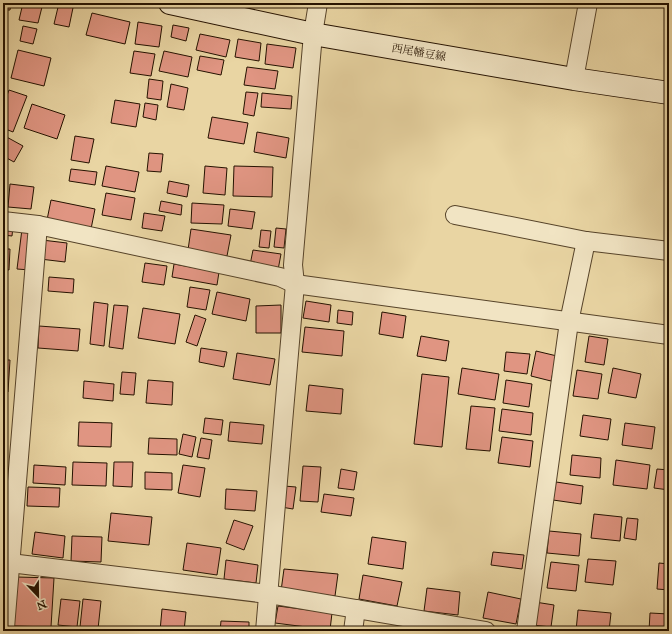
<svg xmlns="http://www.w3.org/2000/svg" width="672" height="634" viewBox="0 0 672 634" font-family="'IM FELL Great Primer','Noto Serif JP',serif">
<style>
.building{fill:#e09582;stroke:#251200}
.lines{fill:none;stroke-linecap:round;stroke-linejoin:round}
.minor-casing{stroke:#564329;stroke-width:20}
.secondary-casing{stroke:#251200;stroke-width:24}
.minor{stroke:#f1e4c3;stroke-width:18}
.secondary{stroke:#f1e4c3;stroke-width:22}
.labels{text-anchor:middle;stroke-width:4;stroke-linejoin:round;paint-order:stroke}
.street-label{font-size:11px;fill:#251200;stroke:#f1e4c3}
</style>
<rect width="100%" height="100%" fill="#e9d5a3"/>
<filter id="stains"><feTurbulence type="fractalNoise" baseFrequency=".005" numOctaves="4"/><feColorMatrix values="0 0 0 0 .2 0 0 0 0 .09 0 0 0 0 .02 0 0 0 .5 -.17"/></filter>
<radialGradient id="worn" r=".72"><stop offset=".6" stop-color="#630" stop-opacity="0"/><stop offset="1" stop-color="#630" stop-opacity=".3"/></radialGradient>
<g class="building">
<polygon points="3,3 11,3 10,10 3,10"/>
<polygon points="23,3 43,3 38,23 19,20"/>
<polygon points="59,3 74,3 69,27 54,24"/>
<polygon points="92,13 130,22 125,44 86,35"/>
<polygon points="138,22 162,26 159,47 135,44"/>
<polygon points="173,25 189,28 186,41 171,37"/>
<polygon points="23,26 37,29 33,44 20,41"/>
<polygon points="3,32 7,33 5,47 3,47"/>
<polygon points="200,34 230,40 226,57 196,50"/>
<polygon points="238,39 261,43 259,61 235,57"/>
<polygon points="267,44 296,48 293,68 265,64"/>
<polygon points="18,50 51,58 44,86 11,78"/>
<polygon points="134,51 155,54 151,76 130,73"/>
<polygon points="164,51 192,57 188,77 159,71"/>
<polygon points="200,56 224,60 221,75 197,70"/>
<polygon points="247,67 278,71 275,89 244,85"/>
<polygon points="149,79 163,81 161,100 147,98"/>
<polygon points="171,84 188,88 184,110 167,107"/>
<polygon points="9,90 27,96 13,132 3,128 3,106"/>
<polygon points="246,92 258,93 254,116 243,114"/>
<polygon points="262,93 292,96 291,109 261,107"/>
<polygon points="115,100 140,104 136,127 111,123"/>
<polygon points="145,103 158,105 156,120 143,117"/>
<polygon points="32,104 65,115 57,139 24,128"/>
<polygon points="212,117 248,123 244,144 208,138"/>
<polygon points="257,132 289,138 286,158 254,152"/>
<polygon points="3,135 23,146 14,162 3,156"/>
<polygon points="75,136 94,139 89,163 71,160"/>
<polygon points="149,153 163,154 161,172 147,171"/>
<polygon points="106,166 139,172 135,192 102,186"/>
<polygon points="205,166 227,168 225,195 203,193"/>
<polygon points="234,166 273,167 272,197 233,196"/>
<polygon points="3,168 6,169 3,199"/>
<polygon points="71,169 97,172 95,185 69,181"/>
<polygon points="169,181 189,185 187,197 167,193"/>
<polygon points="10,184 34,187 31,209 8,207"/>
<polygon points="106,193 135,198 131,220 102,215"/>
<polygon points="51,200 95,209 91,229 47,220"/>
<polygon points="161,201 182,205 181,215 159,211"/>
<polygon points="192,203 224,205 222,224 191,223"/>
<polygon points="230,209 255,212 252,229 228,226"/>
<polygon points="144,213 165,216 162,231 142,228"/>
<polygon points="3,224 13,226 12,236 3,235"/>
<polygon points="276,228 286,229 284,248 274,247"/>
<polygon points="22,229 35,230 30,270 17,269"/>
<polygon points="191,229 231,235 227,256 188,250"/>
<polygon points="261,230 271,231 269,248 259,247"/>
<polygon points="42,240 67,243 65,262 40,259"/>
<polygon points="3,249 10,249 9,270 3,269"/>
<polygon points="253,250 281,254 278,270 250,265"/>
<polygon points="145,263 167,266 164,285 142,282"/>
<polygon points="174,264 219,272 217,285 172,277"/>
<polygon points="49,277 74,279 73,293 48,291"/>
<polygon points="190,287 210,290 206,310 187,307"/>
<polygon points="217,292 250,299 246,321 212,314"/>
<polygon points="306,301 331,305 329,322 303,318"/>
<polygon points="94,302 108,304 104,346 90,344"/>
<polygon points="114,305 128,306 123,349 109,347"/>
<polygon points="281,305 281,333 256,333 256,306"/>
<polygon points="143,308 180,314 175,344 138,338"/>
<polygon points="338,310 353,312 352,325 337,323"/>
<polygon points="382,312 406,316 403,338 379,334"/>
<polygon points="195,315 206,319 197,346 186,342"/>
<polygon points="39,326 80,329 78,351 38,348"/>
<polygon points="305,327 344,331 342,356 302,352"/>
<polygon points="421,336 449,341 446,361 417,356"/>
<polygon points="589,336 608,339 604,365 585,362"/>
<polygon points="201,348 227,352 224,367 199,362"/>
<polygon points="536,351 557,356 551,381 531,376"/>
<polygon points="506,352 530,354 527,374 504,371"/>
<polygon points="237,353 275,359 270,385 233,379"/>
<polygon points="3,360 10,360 8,392 3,391"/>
<polygon points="462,368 499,374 495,400 458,394"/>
<polygon points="613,368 641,374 636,398 608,393"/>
<polygon points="577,370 602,374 598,399 573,396"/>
<polygon points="122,372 136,373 134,395 120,394"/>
<polygon points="422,374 449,377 442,447 414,444"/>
<polygon points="148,380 173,382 172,405 146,403"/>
<polygon points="506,380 532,384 529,407 503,403"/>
<polygon points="84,381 114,384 113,401 83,398"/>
<polygon points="309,385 343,389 341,414 306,411"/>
<polygon points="471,406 495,408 490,451 466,449"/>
<polygon points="502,409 533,413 531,435 499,431"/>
<polygon points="583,415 611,419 608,440 580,436"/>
<polygon points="205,418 223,420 221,435 203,433"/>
<polygon points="79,422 112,423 111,447 78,446"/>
<polygon points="230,422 264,425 262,444 228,441"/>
<polygon points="625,423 655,427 652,449 622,445"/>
<polygon points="183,434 196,437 192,457 179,454"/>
<polygon points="502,437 533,441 530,467 498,463"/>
<polygon points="149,438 177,439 177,455 148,454"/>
<polygon points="201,438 212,440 209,459 197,457"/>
<polygon points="572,455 601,458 600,478 570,475"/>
<polygon points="616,460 650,465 647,489 613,485"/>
<polygon points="73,462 107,463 106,486 72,485"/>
<polygon points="114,462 133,462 132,487 113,486"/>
<polygon points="34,465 66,467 65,485 33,483"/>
<polygon points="183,465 205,468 200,497 178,493"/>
<polygon points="303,466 321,467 318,502 300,501"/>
<polygon points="341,469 357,472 354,490 338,488"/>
<polygon points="657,469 669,470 669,490 654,488"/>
<polygon points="145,472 172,473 172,490 145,489"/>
<polygon points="556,482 583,486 581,504 553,500"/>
<polygon points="284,486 296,487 293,509 281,507"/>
<polygon points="28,487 60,488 59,507 27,506"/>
<polygon points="226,489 257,491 255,511 225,509"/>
<polygon points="324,494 354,498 351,516 321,512"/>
<polygon points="111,513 152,517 149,545 108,541"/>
<polygon points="594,514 622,517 620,541 591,538"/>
<polygon points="627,518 638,519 636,540 624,538"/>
<polygon points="234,520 253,526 244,550 226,543"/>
<polygon points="549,531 581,534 579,556 547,553"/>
<polygon points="35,532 65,536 63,558 32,554"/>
<polygon points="72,536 102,537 101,562 71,561"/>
<polygon points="372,537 406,542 403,569 368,564"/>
<polygon points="187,543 221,548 217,575 183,570"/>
<polygon points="493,552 524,555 522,569 491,565"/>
<polygon points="588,559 616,561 613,585 585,582"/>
<polygon points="226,560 258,565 256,583 224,579"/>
<polygon points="551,562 579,565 576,591 547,588"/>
<polygon points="659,563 669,564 669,590 657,589"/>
<polygon points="284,569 338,574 335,596 281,591"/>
<polygon points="363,575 402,582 397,606 359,599"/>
<polygon points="17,577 54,578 51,627 14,626"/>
<polygon points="427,588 460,592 458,615 424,611"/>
<polygon points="488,592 521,599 516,624 483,618"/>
<polygon points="61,599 80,601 77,627 58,625"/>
<polygon points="83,599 101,601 98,629 80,627"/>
<polygon points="535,602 554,605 551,627 532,625"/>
<polygon points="278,606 332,613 330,630 275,623"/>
<polygon points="162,609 186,612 184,631 160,631"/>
<polygon points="578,610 611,613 609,631 576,631"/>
<polygon points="650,613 669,614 669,631 649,631"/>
<polygon points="221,621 249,622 249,631 220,631"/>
</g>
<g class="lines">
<g class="minor-casing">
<g id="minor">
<polyline points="574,79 588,3"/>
<polyline points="455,215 586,241 669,251"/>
<polyline points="3,221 38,225 280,277 295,284 669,335"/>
<polyline points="10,563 268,594 486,631"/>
<polyline points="5,628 38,225"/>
<polyline points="265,631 295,284 293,265 313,34 318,3"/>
<polyline points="353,631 356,609"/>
<polyline points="526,631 569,322 586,241"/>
</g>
</g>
<g class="secondary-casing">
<polyline id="secondary" points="170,3 313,34 574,79 669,93"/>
</g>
<use href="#minor" class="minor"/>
<use href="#secondary" class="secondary"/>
</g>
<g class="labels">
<g class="street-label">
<text transform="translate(419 52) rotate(10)" y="4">西尾幡豆線</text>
</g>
</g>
<rect width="672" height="634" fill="none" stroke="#e9d5a3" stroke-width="16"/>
<rect x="4" y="4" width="664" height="626" fill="none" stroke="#251200" stroke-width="2"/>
<rect x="8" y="8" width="656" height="618" fill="none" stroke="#251200"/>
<g transform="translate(38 596) rotate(158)" stroke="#f1e4c3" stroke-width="3" paint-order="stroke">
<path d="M0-3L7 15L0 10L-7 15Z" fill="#251200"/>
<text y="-6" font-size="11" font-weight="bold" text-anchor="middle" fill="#251200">N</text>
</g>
<rect width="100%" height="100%" filter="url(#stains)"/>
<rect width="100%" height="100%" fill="url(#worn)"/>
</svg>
